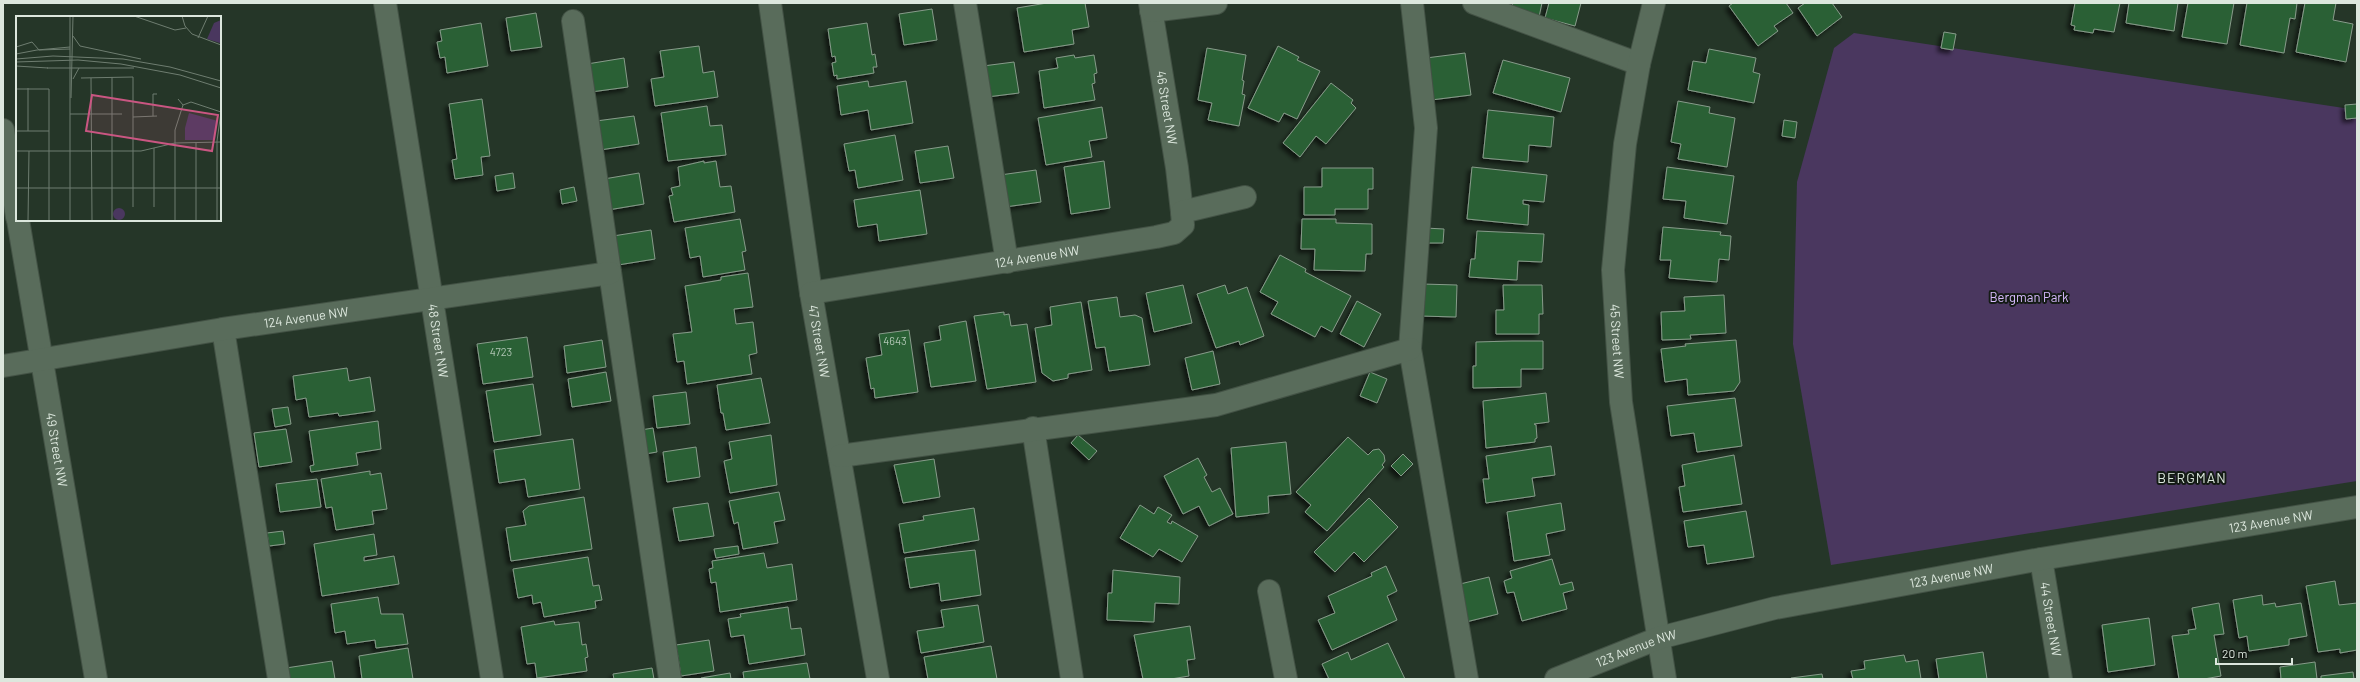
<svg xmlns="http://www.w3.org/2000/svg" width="2360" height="682" viewBox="0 0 2360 682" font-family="Barlow,sans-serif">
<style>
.green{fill:#4a375f}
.building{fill:#296035;stroke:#879b8a;filter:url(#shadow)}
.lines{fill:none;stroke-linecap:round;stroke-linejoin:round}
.minor-casing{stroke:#435245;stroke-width:24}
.minor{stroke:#596c5b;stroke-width:22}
.labels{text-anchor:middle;stroke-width:4;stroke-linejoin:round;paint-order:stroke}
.number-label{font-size:11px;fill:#afc5b3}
.street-label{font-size:13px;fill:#dce7dd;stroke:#141b15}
.park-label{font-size:13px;fill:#d9bcff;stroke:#141b15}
.neighbourhood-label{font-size:14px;letter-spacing:1px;fill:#dce7dd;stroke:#141b15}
.inset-road{fill:none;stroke:#6e7d70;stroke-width:1}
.view{fill:#ca5682;fill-opacity:0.15;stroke:#ca5682;stroke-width:2}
.inset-edge{fill:none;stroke:#dce7dd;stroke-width:2}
</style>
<defs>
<filter id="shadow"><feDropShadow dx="-3.5" dy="3.5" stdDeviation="2" flood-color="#0009"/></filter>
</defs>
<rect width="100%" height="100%" fill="#253628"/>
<polygon class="green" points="1854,33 2357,110 2357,481 1831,565 1793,344 1797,182 1834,48"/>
<g class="building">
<polygon points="1047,3 1085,3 1089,27 1072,30 1074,44 1024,52 1017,8"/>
<polygon points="1513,3 1542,3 1539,17 1511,9"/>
<polygon points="1549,3 1581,3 1575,26 1545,18"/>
<polygon points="1733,3 1786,3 1793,13 1774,26 1778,31 1758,46 1729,6"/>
<polygon points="1805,3 1832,3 1842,17 1817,36 1798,8"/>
<polygon points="2075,3 2120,3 2114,32 2094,29 2093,33 2074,30 2075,26 2071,25"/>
<polygon points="2129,3 2178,3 2174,31 2126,23"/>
<polygon points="2188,3 2234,3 2227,44 2182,37"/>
<polygon points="2247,3 2297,3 2295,19 2290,18 2284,53 2240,45"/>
<polygon points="2305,3 2336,3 2333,20 2353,24 2346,62 2296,52"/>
<polygon points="932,9 937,40 904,45 899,14"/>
<polygon points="536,13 542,47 511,51 506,18"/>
<polygon points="481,23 488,66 447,73 445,57 440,58 437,42 442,41 440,30"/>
<polygon points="867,23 872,55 875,54 877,67 873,67 874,73 837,79 837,75 834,76 832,63 836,62 835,56 832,57 828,29"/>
<polygon points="1944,32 1956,34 1953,50 1941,48"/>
<polygon points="699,46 703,73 714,71 718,97 655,106 651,79 664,77 660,51"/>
<polygon points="1278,46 1299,57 1297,60 1320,71 1297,119 1284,113 1279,122 1248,108"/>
<polygon points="1207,48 1246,55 1242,80 1244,81 1242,94 1245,95 1239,126 1208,120 1212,103 1198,100"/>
<polygon points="1709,49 1756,58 1753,72 1760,74 1754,103 1688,90 1693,61 1706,63"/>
<polygon points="1465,53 1471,95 1431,100 1426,58"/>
<polygon points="1074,55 1075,58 1094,55 1097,73 1094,74 1095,83 1092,84 1095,100 1044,108 1039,71 1058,68 1056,58"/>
<polygon points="624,58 628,87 591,92 587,64"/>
<polygon points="1503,60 1570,78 1561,112 1493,93"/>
<polygon points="1014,62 1019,93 987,97 983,66"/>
<polygon points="868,81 869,87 906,81 913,123 871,130 868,110 841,115 837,86"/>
<polygon points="1331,83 1353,100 1351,103 1356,108 1326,144 1316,136 1300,157 1283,143"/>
<polygon points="482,99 490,156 481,157 483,175 455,179 452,160 457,159 449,104"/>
<polygon points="1678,101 1710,107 1709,113 1735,118 1727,167 1678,159 1681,144 1671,142"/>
<polygon points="2357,104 2357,118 2346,119 2345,105"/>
<polygon points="707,106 710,126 722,125 726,155 668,161 661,113"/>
<polygon points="1102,107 1107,138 1089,141 1092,157 1046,165 1038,118"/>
<polygon points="1488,110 1554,117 1551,147 1529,145 1528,162 1483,158"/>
<polygon points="634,116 639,144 600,150 596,121"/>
<polygon points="1784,120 1797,122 1795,138 1782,136"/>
<polygon points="895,135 903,180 858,188 855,170 849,171 844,144"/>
<polygon points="948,146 954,178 920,183 915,151"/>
<polygon points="704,161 704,163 716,161 720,187 731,186 735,212 674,222 669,196 673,195 671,188 680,186 678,167"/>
<polygon points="1104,161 1110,208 1071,214 1064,167"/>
<polygon points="1472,167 1547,175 1544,202 1523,200 1523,204 1529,205 1528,225 1467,219"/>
<polygon points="1667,167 1734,176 1727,224 1684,218 1686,201 1663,199"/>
<polygon points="1322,168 1373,168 1373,189 1368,189 1368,209 1335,209 1335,215 1304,215 1304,187 1322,187"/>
<polygon points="1036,170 1041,202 1005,207 1000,175"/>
<polygon points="513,173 515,188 497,191 495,176"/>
<polygon points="639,173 644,204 608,210 604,179"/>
<polygon points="574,187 577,201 562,204 560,190"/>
<polygon points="920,190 927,234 879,241 877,224 858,227 854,200"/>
<polygon points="740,219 746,251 742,252 745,270 703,277 700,256 690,258 685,228"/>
<polygon points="1302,219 1336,219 1336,223 1372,224 1372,254 1366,254 1365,271 1314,270 1315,249 1301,249"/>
<polygon points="1663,227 1721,232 1720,235 1731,236 1729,260 1719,259 1717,282 1669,278 1671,260 1660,260"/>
<polygon points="1425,228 1444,229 1443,243 1425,243"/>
<polygon points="651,230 655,259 618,265 613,236"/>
<polygon points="1477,231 1544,234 1542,262 1518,261 1517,280 1469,277 1471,259 1475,259"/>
<polygon points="1280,255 1306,269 1305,272 1351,296 1332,332 1321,326 1315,337 1271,314 1278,302 1260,292"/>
<polygon points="748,273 753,307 734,309 736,324 753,322 757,353 749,355 752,374 687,384 684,361 677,362 673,334 692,332 685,286 721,280 721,277"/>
<polygon points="1422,284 1457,285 1456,317 1421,316"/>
<polygon points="1183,285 1192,323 1154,332 1146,293"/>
<polygon points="1225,285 1228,294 1247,287 1264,336 1240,345 1239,341 1216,348 1197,294"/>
<polygon points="1503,285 1542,285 1543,314 1539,314 1539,334 1496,334 1496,310 1504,310"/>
<polygon points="1724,295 1726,333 1690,335 1691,339 1662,340 1661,312 1685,311 1684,297"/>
<polygon points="1117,297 1120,317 1135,315 1142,318 1150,365 1109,371 1105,347 1096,348 1088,301"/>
<polygon points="1357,301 1381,314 1364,347 1340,334"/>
<polygon points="1081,302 1092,370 1068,374 1068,378 1053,381 1042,373 1035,328 1052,325 1050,307"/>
<polygon points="1004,312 1004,315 1009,314 1011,326 1027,324 1036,382 987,389 974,316"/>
<polygon points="966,321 976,381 931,387 924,343 941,340 939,326"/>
<polygon points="909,330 918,392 875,398 874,388 871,389 866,358 882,355 879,334"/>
<polygon points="527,337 533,377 483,384 477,344"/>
<polygon points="602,340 606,367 567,373 564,346"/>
<polygon points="1736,340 1740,382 1734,391 1688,395 1687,379 1665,382 1661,349 1686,346 1685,344"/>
<polygon points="1512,341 1543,341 1543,369 1521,369 1521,387 1473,388 1473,366 1476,366 1476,342"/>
<polygon points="1213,351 1220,384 1192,390 1185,358"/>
<polygon points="347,368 349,381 370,377 375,411 339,416 338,413 309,417 306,398 296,400 293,376"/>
<polygon points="606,372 611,401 572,407 568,379"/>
<polygon points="1370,372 1387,379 1377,403 1360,396"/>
<polygon points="761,378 770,423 726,430 723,413 721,413 717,385"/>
<polygon points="533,384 541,435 494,442 486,391"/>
<polygon points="686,392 690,424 657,428 653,396"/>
<polygon points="1546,393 1549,422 1534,424 1536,425 1537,438 1535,439 1535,442 1486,448 1483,401"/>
<polygon points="1735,398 1742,446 1697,452 1694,433 1671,436 1667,406"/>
<polygon points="288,407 291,424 275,427 272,409"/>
<polygon points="378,421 381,449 356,453 358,465 311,472 310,466 314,465 309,431"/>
<polygon points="653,428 657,452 645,454 641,430"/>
<polygon points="286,429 292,462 259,467 254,433"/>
<polygon points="771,435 777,485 730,493 724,461 732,459 729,442"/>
<polygon points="1078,435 1097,451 1089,460 1071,443"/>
<polygon points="1348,437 1368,455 1373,450 1379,449 1384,455 1385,461 1382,465 1384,467 1327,531 1305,512 1311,505 1296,492"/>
<polygon points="573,439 580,489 528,497 525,479 499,483 494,450"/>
<polygon points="1286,442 1291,494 1268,496 1269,513 1236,517 1231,448"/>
<polygon points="1551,446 1555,475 1532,478 1535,496 1486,503 1483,479 1489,479 1486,456"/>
<polygon points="696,447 700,477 667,482 663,452"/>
<polygon points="1403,454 1413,464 1401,476 1391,466"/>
<polygon points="1734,455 1742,504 1683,512 1679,487 1685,486 1682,465"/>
<polygon points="1198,458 1207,475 1204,477 1212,492 1220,488 1233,514 1209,526 1199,506 1183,514 1164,476"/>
<polygon points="934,459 940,497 903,503 894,465"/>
<polygon points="370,471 370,475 381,473 387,509 372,511 374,524 336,530 332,507 326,508 321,479"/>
<polygon points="317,479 321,507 280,512 276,484"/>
<polygon points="779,492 785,520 774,522 778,543 743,549 738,522 734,524 729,501"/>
<polygon points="584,497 592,549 511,561 506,528 526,525 523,511 529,506"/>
<polygon points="1369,498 1398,527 1364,562 1354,552 1335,572 1314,552"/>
<polygon points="708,503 714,536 679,541 673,508"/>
<polygon points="1561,503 1565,530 1546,534 1550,555 1514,561 1507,512"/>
<polygon points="1140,505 1154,514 1158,507 1172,515 1167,522 1171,524 1172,521 1198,536 1182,562 1159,549 1153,557 1120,538"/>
<polygon points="974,508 979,540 904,553 899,524 924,520 923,516"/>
<polygon points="1746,511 1754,557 1707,564 1704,545 1688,547 1684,521"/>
<polygon points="283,531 285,544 269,546 267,533"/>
<polygon points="374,534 377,555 364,557 364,561 394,556 399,584 322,596 314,544"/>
<polygon points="738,546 739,554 716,558 714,549"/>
<polygon points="975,550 981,595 941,601 939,583 910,588 905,558"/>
<polygon points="764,553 767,568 792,564 797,600 720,612 716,582 711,583 709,569 713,568 712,561"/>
<polygon points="588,557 593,586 599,585 602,600 595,601 596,608 544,617 541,602 533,604 532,595 518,598 513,569"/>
<polygon points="1552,559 1560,585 1572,582 1574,590 1563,593 1567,609 1522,621 1514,592 1507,593 1504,581 1512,578 1510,571"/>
<polygon points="1386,566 1397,591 1387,596 1397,620 1332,650 1318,620 1335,613 1328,596 1372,576 1371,573"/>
<polygon points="1113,570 1180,577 1179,604 1155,603 1154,622 1107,620 1108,593 1112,593"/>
<polygon points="1489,577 1498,614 1466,622 1456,585"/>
<polygon points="2335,581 2339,605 2357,603 2357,650 2340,653 2340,649 2318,652 2306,586"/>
<polygon points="2262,595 2263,605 2275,603 2276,607 2301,603 2307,636 2289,639 2289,645 2249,651 2247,636 2239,638 2233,600"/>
<polygon points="378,597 381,614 403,614 408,644 376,648 375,640 347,644 345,631 335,633 331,604"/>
<polygon points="2219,603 2224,634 2214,635 2221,676 2204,679 2179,679 2172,636 2189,634 2188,630 2196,629 2192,608"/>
<polygon points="978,605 984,642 921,653 917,631 944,627 941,610"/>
<polygon points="788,607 791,629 801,628 805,655 749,664 744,635 731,637 728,619 741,617 740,614"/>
<polygon points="2149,618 2155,665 2108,672 2102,625"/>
<polygon points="554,621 555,625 579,622 582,645 586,644 588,657 585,658 587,671 537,678 535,663 527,664 521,627"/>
<polygon points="1190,626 1195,659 1187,660 1189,676 1171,679 1143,679 1134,635"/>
<polygon points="709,640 714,671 681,676 676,645"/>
<polygon points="1388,643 1405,679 1329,679 1322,664 1348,652 1351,660"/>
<polygon points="991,646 997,679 928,679 924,657"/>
<polygon points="408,648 413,679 362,679 359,656"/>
<polygon points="1983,652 1987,679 1939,679 1936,659"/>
<polygon points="1904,655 1906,662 1918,660 1921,679 1853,679 1851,671 1865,669 1864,661"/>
<polygon points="332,661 335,679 288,679 286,668"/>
<polygon points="2315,662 2317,679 2281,679 2280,667"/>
<polygon points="807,663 810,679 744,679 743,672"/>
<polygon points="652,668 654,679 614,679 613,674"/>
<polygon points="2353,672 2354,679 2321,679 2321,676"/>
<polygon points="730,673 731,679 701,679 701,678"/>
<polygon points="1822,674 1823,679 1791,679 1791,678"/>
</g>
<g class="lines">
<g class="minor-casing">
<g id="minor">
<path id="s1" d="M 385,3 L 492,679"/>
<path id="s2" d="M 770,3 L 811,293 L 878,679"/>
<polyline points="965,3 1007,262"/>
<path id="s3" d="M 1150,3 L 1177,168 L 1182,212"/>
<polyline points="1412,3 1426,128 1410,349 1467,679"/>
<polyline points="1474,3 1639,64"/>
<path id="s4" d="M 1654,3 L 1639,64 L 1625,144 L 1613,270 L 1621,402 L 1665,679"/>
<polyline points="1151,11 1216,3"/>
<polyline points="573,21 670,679"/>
<polyline points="3,130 17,217"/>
<path id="s5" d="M 18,220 L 96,679"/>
<path id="s6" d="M 811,293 L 1156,237 L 1174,233 L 1183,225 L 1182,212 L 1245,197"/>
<polyline points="223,329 279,679"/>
<path id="s7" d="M 3,366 L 223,329 L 610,273"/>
<polyline points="1033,428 1072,679"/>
<polyline points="840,456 1216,405 1410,349"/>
<path id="s8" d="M 2041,559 L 2061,679"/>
<polyline points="1269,591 1286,679"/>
<path id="s9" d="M 1556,679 L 1659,638 L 1775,608 L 2041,559 L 2357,507"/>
</g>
</g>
<use href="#minor" class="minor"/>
</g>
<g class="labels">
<g class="number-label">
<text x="895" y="345">4643</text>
<text x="501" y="356">4723</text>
</g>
<g class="street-label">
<text dy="5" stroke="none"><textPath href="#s3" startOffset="106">46 Street NW</textPath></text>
<text dy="5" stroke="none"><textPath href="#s6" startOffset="229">124 Avenue NW</textPath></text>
<text dy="5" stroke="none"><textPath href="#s7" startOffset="307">124 Avenue NW</textPath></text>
<text dy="5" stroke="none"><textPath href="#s1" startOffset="342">48 Street NW</textPath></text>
<text dy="5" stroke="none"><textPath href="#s4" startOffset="342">45 Street NW</textPath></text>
<text dy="5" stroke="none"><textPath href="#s2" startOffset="342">47 Street NW</textPath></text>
<text dy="5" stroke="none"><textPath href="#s5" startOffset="233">49 Street NW</textPath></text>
<text dy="5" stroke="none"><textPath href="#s9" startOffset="734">123 Avenue NW</textPath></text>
<text dy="5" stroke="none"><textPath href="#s9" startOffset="410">123 Avenue NW</textPath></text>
<text dy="5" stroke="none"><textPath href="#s8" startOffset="61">44 Street NW</textPath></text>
<text dy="5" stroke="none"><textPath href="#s9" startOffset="86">123 Avenue NW</textPath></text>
</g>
<g class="park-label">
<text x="2029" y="302">Bergman Park</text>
</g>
<g class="neighbourhood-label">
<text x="2192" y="483">BERGMAN</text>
</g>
</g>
<g transform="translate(16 16)">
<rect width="205" height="205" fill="#253628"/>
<path d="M 205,4 L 204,27 L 191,23 L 198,7 ZM 173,97 L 202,105 L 199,124 L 169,124 L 169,112 ZM97 198a6 6 0 1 1 12 0a6 6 0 1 1-12 0Z" fill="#4a375f"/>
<path class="inset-road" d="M 54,0 L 54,205M 118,0 L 159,14 L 170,12M 166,0 L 169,10 L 176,18 L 205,29M 57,20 L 64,30 L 125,43M 182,22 L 192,0M 0,31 L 16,26 L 23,34M 21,34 L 54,31M 23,34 L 54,33M 0,38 L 21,34M 0,43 L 37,40 L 107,43 L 154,51 L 205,65M 0,46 L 62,44 L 105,48 L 164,59 L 205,72M 0,50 L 32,52M 31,52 L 118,52M 65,62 L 117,61 L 117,191M 75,62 L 76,205M 57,63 L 63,52M 0,73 L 33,73 L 33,205M 55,82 L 57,0M 162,83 L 167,89 L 175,86 L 205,96M 54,98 L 106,98M 137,100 L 137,78 L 141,78M 117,101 L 141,100M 0,115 L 33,115M 12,115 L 12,72M 180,126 L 180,205M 0,135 L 125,135 L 159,127 L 205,126M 0,172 L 205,172M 138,191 L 138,132M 12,205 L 13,135M 96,205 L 96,61M 159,205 L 159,114 L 167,89M 201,205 L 201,125 L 205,96"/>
<path class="view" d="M 76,79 L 202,99 L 196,135 L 70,115 Z"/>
<rect width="205" height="205" class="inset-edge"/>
</g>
<rect width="2360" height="682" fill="none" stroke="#dce7dd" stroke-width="8"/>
<path d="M2216 658v6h76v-6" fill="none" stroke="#dce7dd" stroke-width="2"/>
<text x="2222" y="658" font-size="12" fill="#dce7dd" stroke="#141b15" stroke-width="3" paint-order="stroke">20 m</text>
</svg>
